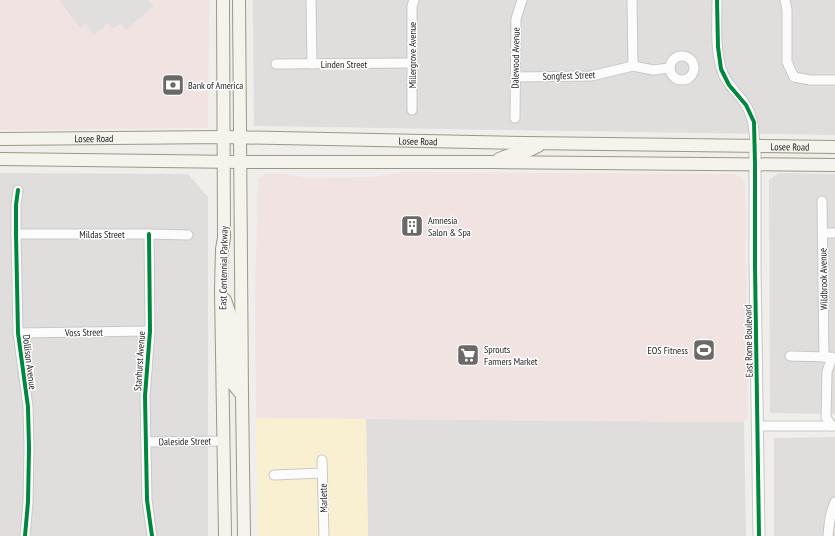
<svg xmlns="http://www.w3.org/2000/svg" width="835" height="536" viewBox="0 0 835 536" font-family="'PT Sans Narrow',sans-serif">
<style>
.residential{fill:#dfdedc}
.commercial{fill:#f1e3e1}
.sand{fill:#f8f0d0}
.parking{fill:#e0dfde}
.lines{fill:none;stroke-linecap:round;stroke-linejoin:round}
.minor-casing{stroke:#c9c8c7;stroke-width:11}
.tertiary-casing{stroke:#c9c8c7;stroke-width:13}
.secondary-casing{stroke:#999a82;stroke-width:14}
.minor{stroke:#fdfcfc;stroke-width:9}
.tertiary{stroke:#fdfcfc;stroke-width:11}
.secondary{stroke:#f4f4ed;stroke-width:12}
.cycleway-casing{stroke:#fff;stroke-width:6}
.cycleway{stroke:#00873e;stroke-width:4}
.labels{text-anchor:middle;stroke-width:3;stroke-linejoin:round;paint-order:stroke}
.street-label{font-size:10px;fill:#222;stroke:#fff}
.poi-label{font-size:10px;fill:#222;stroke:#fff;text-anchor:start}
</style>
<rect width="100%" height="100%" fill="#f0eeeb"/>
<g class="residential">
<polygon points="253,0 835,0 835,135 254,126"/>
<polygon points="0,173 188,174 208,197 208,536 0,536"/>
<polygon points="779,173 835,174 835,414 770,413 769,180"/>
<polygon points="366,419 744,422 746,536 368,536"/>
<polygon points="835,437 835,536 774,536 774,438"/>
</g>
<g class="commercial">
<polygon points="0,0 209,0 208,128 0,130"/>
<polygon points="403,172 735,174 742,178 745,182 748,417 744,422 256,418 255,297 258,180 265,173 278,173 309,178 372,177"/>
</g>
<polygon class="sand" points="256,418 366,419 368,536 258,536"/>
<polygon class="parking" points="59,0 148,0 154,6 126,30 120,23 113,29 108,23 94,35 86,23 80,28"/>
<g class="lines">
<g class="minor-casing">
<g id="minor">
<polyline points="311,0 312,64"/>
<polyline points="632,0 633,66"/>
<path d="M 717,0 C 717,22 715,47 721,68 C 725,83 737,92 745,104 C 754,117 754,131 755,146"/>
<polyline points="785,0 787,10 787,62 794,77 810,80 835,80"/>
<circle cx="682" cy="68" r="12"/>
<polyline points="276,64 412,63"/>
<polyline points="515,77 591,76 633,66 653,70 669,68"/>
<polyline points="412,110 412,6 414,0"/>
<polyline points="515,118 516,19 522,0"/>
<polyline points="18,190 16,205 16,234 18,333 28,407 29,448 28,502 25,536"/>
<polyline points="822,201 824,357"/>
<polyline points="823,233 835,233"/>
<polyline points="16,234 149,234 188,235"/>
<polyline points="149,234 150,331 145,396 147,500 152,536"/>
<polyline points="18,333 150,331"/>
<polyline points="790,356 829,357"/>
<polyline points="757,426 835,426"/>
<polyline points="831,426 826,417 827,372 832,357"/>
<polyline points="146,442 223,441"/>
<polyline points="322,460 324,536"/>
<polyline points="274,475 322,473"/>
<path d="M 828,536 C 829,524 830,513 835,502"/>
</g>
</g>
<g class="tertiary-casing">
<polyline id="tertiary" points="755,146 755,266 759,536"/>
</g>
<g class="secondary-casing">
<g id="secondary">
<polyline points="223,0 224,238 222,249 221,291 225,536"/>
<polyline points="239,0 242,395 244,536"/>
<path id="s1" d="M 0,139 L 224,137 L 526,143 L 835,147"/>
<polyline points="0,159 240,162 492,162 835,165"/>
<polyline points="499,159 518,152 528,151 538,146"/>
<polyline points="225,300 231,318 233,384 242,395"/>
</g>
</g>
<use href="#minor" class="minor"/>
<use href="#tertiary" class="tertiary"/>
<use href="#secondary" class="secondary"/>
<g class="cycleway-casing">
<g id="cycleway">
<polyline points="717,0 718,47 721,69 729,85 746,105 754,122 755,164 755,266 759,536"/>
<polyline points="18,190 16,205 16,234 18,333 28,407 29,448 28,502 25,536"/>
<polyline points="149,234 150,331 145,396 147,500 152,536"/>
</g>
</g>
<use href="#cycleway" class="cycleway"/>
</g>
<defs>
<g id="bank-square" transform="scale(1.15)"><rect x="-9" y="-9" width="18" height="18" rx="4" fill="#6a6968" stroke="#fff"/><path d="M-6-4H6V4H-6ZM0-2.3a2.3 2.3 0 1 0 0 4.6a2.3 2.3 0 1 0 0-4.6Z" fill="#fff"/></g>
<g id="building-square" transform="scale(1.15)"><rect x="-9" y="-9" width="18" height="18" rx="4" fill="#6a6968" stroke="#fff"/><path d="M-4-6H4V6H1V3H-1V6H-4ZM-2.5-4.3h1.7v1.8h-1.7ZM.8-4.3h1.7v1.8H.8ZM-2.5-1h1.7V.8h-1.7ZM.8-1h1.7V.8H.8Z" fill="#fff"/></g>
<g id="stadium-square" transform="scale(1.15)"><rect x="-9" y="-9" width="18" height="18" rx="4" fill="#6a6968" stroke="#fff"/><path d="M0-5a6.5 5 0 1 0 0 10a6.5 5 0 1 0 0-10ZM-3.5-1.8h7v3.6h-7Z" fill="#fff"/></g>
<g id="supermarket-square" transform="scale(1.15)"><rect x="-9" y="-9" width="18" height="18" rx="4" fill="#6a6968" stroke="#fff"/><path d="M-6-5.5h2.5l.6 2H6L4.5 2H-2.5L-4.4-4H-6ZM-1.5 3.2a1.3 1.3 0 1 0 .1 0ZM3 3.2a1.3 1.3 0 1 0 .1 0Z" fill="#fff"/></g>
</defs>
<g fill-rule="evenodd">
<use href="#bank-square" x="173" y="85"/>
<use href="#building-square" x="412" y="226"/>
<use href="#stadium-square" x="704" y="350"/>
<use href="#supermarket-square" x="468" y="355"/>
</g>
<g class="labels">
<g class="street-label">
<text transform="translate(412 55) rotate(-90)" y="4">Millergrove Avenue</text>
<text transform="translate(515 58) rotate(-89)" y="4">Dalewood Avenue</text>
<text x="344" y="68">Linden Street</text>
<text transform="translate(569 75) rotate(-2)" y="4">Songfest Street</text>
<text dy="4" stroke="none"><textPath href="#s1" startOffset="94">Losee Road</textPath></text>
<text dy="4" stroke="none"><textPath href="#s1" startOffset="418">Losee Road</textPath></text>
<text dy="4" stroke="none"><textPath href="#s1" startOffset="790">Losee Road</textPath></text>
<text x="102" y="238">Mildas Street</text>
<text transform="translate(223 268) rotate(-89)" y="4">East Centennial Parkway</text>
<text transform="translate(823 279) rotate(-91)" y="4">Wildbrook Avenue</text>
<text transform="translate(84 332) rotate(-1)" y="4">Voss Street</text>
<text transform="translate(748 341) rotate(-91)" y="4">East Rome Boulevard</text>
<text transform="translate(139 361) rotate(-86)" y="4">Stanhurst Avenue</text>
<text transform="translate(30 362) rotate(83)" y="4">Dollison Avenue</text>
<text transform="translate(185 441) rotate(-1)" y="4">Daleside Street</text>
<text transform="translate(323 498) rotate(-91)" y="4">Marlette</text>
</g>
<g class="poi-label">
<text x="188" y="89">Bank of America</text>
<text x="428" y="224">Amnesia<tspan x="428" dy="12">Salon &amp; Spa</tspan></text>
<text x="484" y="353">Sprouts<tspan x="484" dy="12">Farmers Market</tspan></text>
<text x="688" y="354" text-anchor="end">EOS Fitness</text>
</g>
</g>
</svg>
